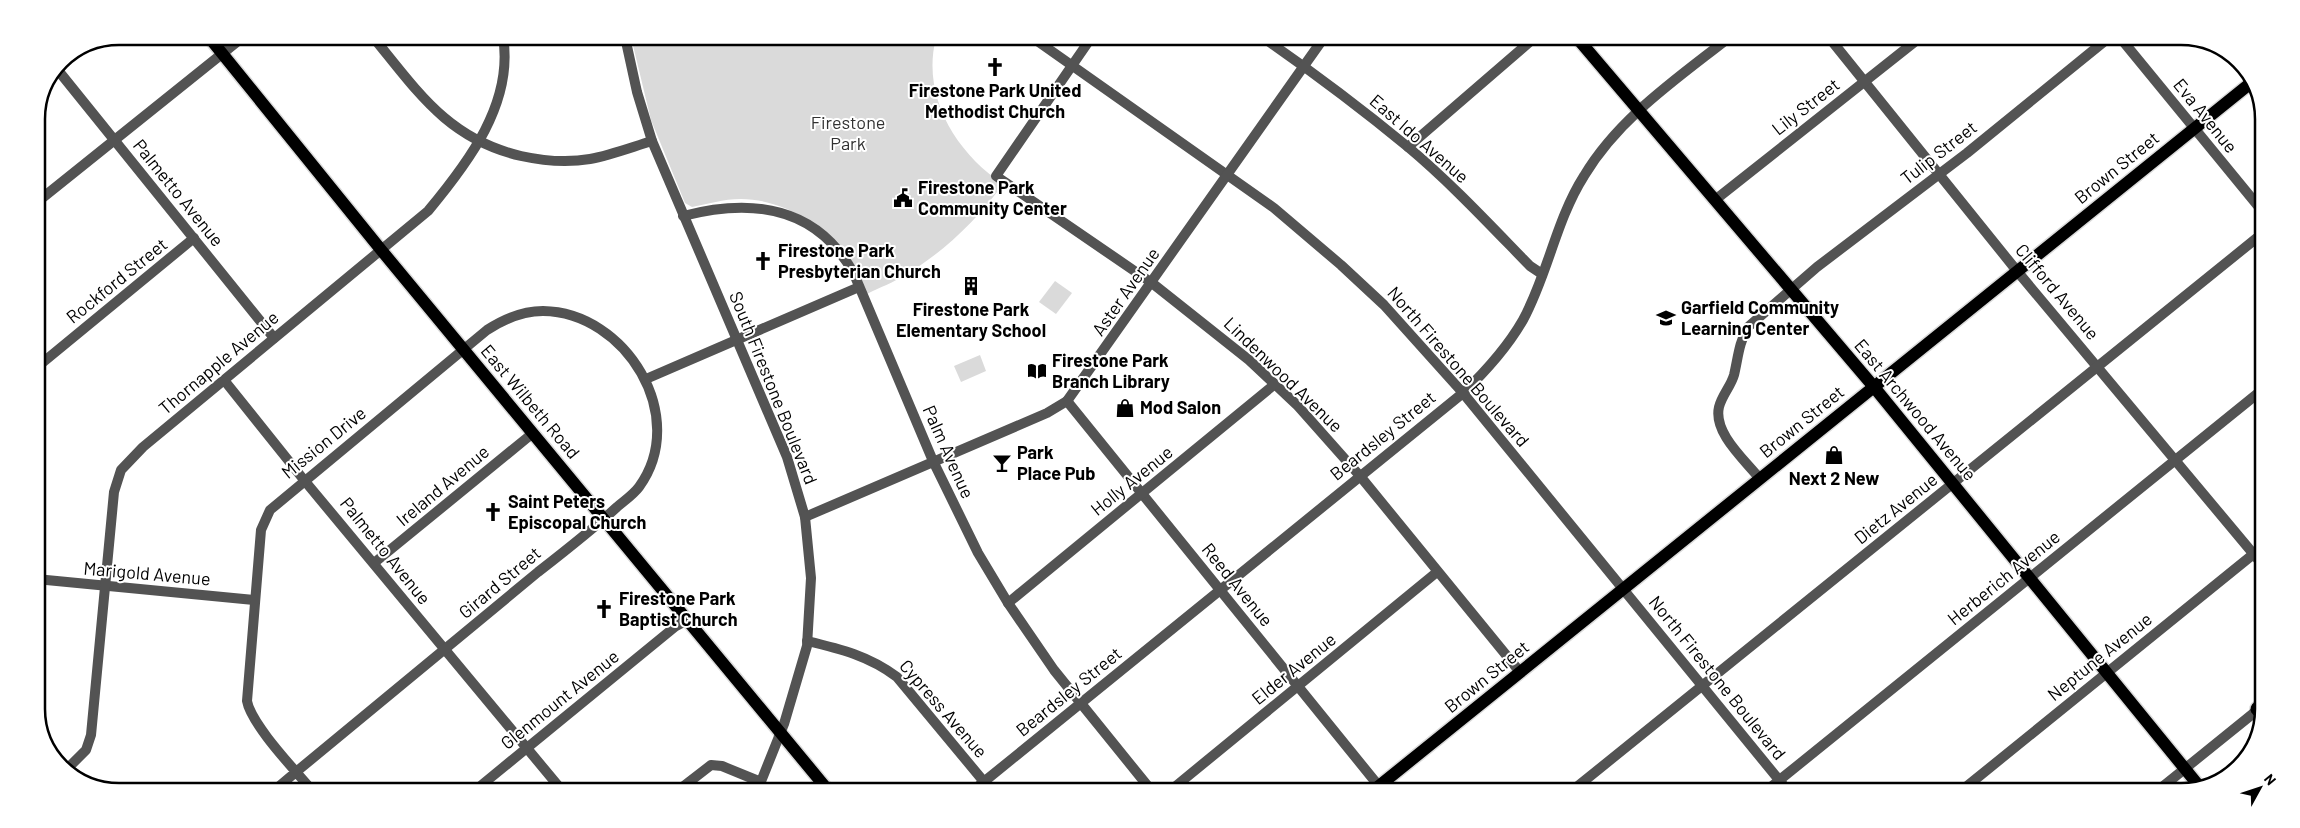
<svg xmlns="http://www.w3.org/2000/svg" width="2300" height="828" viewBox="0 0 2300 828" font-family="Barlow,sans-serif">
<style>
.green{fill:#dadada}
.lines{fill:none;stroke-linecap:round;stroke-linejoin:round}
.major-casing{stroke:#dbdbdb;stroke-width:15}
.highway-casing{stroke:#dbdbdb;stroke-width:18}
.minor{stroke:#535353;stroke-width:10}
.major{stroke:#000;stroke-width:12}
.highway{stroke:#000;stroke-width:15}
.labels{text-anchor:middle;stroke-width:4;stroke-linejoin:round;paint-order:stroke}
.poi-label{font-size:18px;font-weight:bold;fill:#000;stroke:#fff;text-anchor:start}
.street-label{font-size:18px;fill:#000;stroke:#fff}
.park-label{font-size:18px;fill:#313131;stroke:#fff}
.rim{fill:none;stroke:#000;stroke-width:2.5}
</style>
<rect width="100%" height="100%" fill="#fff"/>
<g class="green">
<path d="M 631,37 L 936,38 C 921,96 956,153 1003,184 C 977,220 944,252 905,275 C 893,283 880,287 867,294 C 863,284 859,272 853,263 C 828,227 784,199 741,199 C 723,199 708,204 692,207 L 685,203 L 651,120 Z"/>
<polygon points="1055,281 1072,293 1056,314 1039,302"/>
<polygon points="980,355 986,371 961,382 954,366"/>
<polygon points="2178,781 2186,790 2165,792"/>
</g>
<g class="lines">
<g class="major-casing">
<g id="major">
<polyline points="208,36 382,251 827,789"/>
<polyline points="1578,39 1874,387 2199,786"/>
<polyline points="1374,790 2252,82"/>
</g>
</g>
<g class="highway-casing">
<polyline id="highway" points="2258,709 2260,708"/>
</g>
<g class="minor">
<path d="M 373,37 C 418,92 448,139 521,156 C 544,161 567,163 590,159 C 611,155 632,147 652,141"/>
<polyline points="625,37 637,92 652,141 787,457 805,517 811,578 807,646 784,724 758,789"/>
<polyline points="1033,38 1274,208 1341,265 1384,305 1463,393 1788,791"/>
<polyline points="1091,38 996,176 1152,283 1249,360 1297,405 1360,476 1520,672"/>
<path d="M 1265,39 C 1314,73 1362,109 1408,147 C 1451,183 1490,225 1530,266 L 1542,274"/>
<polyline points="1831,40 2017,271 2261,563"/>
<polyline points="2122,40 2263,212"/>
<polyline points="57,69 274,338"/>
<polyline points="1408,147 1533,39"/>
<polyline points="1715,200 1917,40"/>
<polyline points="36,203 243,37"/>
<path d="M 683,216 C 752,198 817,206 854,274 L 933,461 L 978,553 L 1008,603 L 1054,670 L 1151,790"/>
<polyline points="36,368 194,238"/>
<polyline points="646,379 859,287"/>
<polyline points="224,380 304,480 560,788"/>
<polyline points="1067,401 1382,790"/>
<path d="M 1760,479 C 1745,460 1713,433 1719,407 C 1722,395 1731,386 1734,375 C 1738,358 1739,342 1748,327 L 1817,267 L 1967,153 L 2106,40"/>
<polyline points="805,517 1047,413 1067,401 1323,39"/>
<polyline points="374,563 533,433"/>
<polyline points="36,579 254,600"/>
<polyline points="1008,603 1275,384"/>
<path d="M 807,641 C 841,649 869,656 897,677 L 990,789"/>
<path d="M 67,769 L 86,750 L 91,735 L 114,492 L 121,470 L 143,447 L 428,211 C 468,163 514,103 503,37"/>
<path d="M 277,788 L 296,772 C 377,705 458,639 538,572 C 565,551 592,530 617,507 C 624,501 633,495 639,487 C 690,417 626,312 543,311 C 522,311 504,319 487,330 L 270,510 L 261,530 L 247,701 C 251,724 294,769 310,788"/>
<polyline points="478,788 676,626 687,620"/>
<polyline points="680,789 711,765 722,766 761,782"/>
<path d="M 975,789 L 1463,393 C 1486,371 1507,348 1523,320 C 1548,274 1556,220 1584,176 C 1618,119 1675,80 1726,40"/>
<polyline points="1171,790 1437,572"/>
<polyline points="1573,790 2263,233"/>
<polyline points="1766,791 2262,390"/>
<polyline points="1961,791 2261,548"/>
<polyline points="2156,792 2260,708"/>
</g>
<use href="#major" class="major"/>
<use href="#highway" class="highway"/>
</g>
<defs>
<g id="church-bare" transform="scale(1.5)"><path d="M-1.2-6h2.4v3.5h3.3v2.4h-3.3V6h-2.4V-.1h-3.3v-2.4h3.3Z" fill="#000" stroke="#fff" stroke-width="2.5" paint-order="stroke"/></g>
<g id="civic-bare" transform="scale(1.5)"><path d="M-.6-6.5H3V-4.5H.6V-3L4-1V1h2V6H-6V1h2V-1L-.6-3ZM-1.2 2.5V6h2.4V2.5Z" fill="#000" stroke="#fff" stroke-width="2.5" paint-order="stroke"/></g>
<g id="building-bare" transform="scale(1.5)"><path d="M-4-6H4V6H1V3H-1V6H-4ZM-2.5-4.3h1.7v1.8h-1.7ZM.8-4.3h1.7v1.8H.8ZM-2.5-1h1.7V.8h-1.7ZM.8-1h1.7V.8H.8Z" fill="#000" stroke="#fff" stroke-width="2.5" paint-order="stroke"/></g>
<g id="school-bare" transform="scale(1.5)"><path d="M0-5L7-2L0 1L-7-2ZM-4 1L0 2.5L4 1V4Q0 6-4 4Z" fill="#000" stroke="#fff" stroke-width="2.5" paint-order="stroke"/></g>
<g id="library-bare" transform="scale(1.5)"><path d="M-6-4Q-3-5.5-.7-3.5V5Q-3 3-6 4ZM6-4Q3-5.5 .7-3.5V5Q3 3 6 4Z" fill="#000" stroke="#fff" stroke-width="2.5" paint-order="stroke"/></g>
<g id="shop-bare" transform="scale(1.5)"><path d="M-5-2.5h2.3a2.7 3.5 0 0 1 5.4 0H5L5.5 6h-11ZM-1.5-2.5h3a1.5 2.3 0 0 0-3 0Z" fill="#000" stroke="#fff" stroke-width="2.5" paint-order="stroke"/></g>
<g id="bar-bare" transform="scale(1.5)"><path d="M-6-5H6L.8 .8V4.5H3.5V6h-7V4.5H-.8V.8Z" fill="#000" stroke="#fff" stroke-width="2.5" paint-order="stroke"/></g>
</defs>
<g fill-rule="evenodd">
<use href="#church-bare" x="995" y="67"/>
<use href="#civic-bare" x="903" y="198"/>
<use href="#church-bare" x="763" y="261"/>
<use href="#building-bare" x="971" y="286"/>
<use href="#school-bare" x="1666" y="318"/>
<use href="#library-bare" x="1037" y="371"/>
<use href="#shop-bare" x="1125" y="408"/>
<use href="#shop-bare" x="1834" y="455"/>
<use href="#bar-bare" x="1002" y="463"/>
<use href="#church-bare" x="493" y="512"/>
<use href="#church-bare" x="604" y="609"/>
</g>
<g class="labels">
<g class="poi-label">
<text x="995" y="97" text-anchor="middle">Firestone Park United<tspan x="995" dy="21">Methodist Church</tspan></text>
<text x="918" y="194">Firestone Park<tspan x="918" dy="21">Community Center</tspan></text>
<text x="778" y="257">Firestone Park<tspan x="778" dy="21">Presbyterian Church</tspan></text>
<text x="1681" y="314">Garfield Community<tspan x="1681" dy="21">Learning Center</tspan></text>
<text x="971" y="316" text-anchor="middle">Firestone Park<tspan x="971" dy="21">Elementary School</tspan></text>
<text x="1052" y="367">Firestone Park<tspan x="1052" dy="21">Branch Library</tspan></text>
<text x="1140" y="414">Mod Salon</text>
<text x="1017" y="459">Park<tspan x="1017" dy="21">Place Pub</tspan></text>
<text x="1834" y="485" text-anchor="middle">Next 2 New</text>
<text x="508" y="508">Saint Peters<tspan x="508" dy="21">Episcopal Church</tspan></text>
<text x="619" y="605">Firestone Park<tspan x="619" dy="21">Baptist Church</tspan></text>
</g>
<g class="street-label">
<text transform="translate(1806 107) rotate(-38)" y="6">Lily Street</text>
<text transform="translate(2205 116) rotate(51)" y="6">Eva Avenue</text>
<text transform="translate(1419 139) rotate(41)" y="6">East Ido Avenue</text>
<text transform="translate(1939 153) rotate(-38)" y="6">Tulip Street</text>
<text transform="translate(2117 168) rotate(-39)" y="6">Brown Street</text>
<text transform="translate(178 193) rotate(51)" y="6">Palmetto Avenue</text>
<text transform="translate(117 281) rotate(-39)" y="6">Rockford Street</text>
<text transform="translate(1126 292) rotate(-55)" y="6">Aster Avenue</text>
<text transform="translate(2057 292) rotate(50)" y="6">Clifford Avenue</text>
<text transform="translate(219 363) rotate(-40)" y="6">Thornapple Avenue</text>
<text transform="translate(1458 367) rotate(49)" y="6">North Firestone Boulevard</text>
<text transform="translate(1283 375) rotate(44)" y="6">Lindenwood Avenue</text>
<text transform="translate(773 388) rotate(68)" y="6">South Firestone Boulevard</text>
<text transform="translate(530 402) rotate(50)" y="6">East Wilbeth Road</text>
<text transform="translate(1915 410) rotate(50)" y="6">East Archwood Avenue</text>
<text transform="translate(1802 422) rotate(-39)" y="6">Brown Street</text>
<text transform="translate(1383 436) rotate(-39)" y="6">Beardsley Street</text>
<text transform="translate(324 443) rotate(-39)" y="6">Mission Drive</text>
<text transform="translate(948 452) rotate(66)" y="6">Palm Avenue</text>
<text transform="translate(1132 481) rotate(-39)" y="6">Holly Avenue</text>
<text transform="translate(443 486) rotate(-40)" y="6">Ireland Avenue</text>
<text transform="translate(1896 509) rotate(-39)" y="6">Dietz Avenue</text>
<text transform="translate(385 551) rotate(51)" y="6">Palmetto Avenue</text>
<text transform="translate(147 574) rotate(5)" y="6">Marigold Avenue</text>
<text transform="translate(2004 578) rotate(-39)" y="6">Herberich Avenue</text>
<text transform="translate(500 583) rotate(-40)" y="6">Girard Street</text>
<text transform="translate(1237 585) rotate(51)" y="6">Reed Avenue</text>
<text transform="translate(2100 657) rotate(-39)" y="6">Neptune Avenue</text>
<text transform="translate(1294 669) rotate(-39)" y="6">Elder Avenue</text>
<text transform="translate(1487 677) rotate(-39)" y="6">Brown Street</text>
<text transform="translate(1717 678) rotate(51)" y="6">North Firestone Boulevard</text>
<text transform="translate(1069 692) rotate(-39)" y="6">Beardsley Street</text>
<text transform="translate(560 700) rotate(-39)" y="6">Glenmount Avenue</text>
<text transform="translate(943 709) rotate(49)" y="6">Cypress Avenue</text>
</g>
<g class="park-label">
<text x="848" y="129">Firestone<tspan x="848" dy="21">Park</tspan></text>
</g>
</g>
<path d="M0 0H2300V828H0ZM119 45H2181A74 74 0 0 1 2255 119V709A74 74 0 0 1 2181 783H119A74 74 0 0 1 45 709V119A74 74 0 0 1 119 45Z" fill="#fff" fill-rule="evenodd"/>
<path class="rim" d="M119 45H2181A74 74 0 0 1 2255 119V709A74 74 0 0 1 2181 783H119A74 74 0 0 1 45 709V119A74 74 0 0 1 119 45Z"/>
<g transform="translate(2260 788) rotate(50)" stroke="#ffffff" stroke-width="4" paint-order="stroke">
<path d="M0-4L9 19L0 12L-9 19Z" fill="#000000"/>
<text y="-8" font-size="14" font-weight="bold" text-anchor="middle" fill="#000000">N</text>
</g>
</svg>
